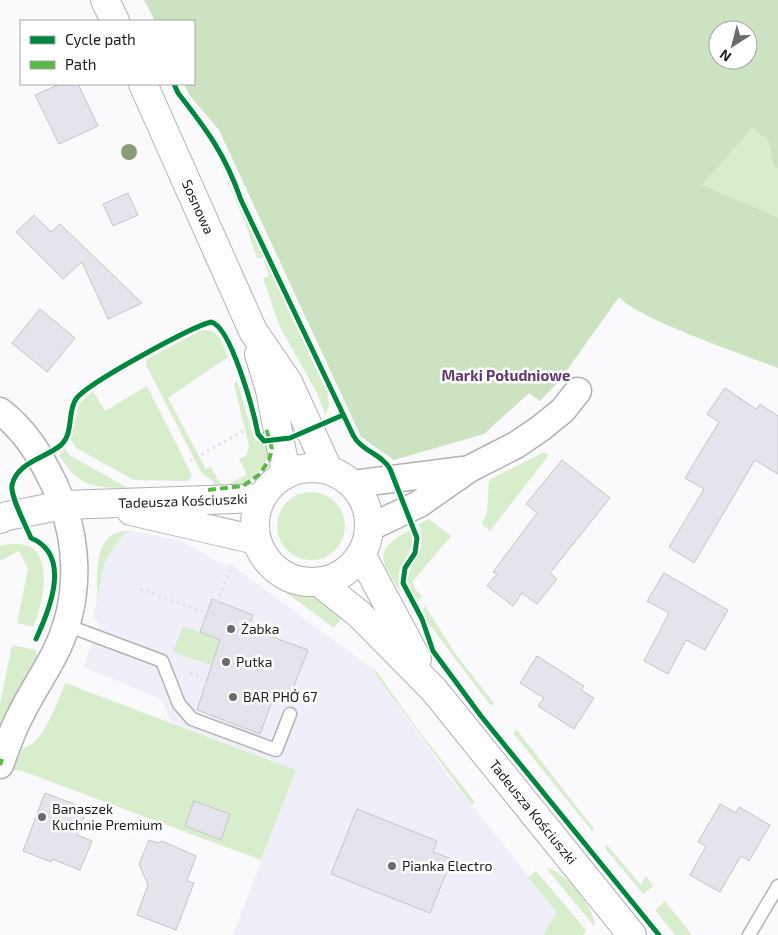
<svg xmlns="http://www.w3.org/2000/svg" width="778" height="935" viewBox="0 0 778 935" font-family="'Exo 2',sans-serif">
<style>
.built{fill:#efeff9}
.green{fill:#d7edcc}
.forest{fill:#cbe3c0;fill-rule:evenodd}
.building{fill:#e4e4ed;stroke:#c4c4c6}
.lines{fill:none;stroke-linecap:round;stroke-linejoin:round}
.lane-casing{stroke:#b2b2b4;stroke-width:15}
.street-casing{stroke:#b2b2b4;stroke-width:29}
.secondary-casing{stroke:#b2b2b4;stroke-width:30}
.path{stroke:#e2e2e3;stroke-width:3;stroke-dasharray:2.5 4;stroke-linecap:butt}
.lane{stroke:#fefeff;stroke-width:12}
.street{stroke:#fefeff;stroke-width:26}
.secondary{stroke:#fefeff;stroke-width:28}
.quiet{stroke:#58b947;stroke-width:4;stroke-dasharray:8 4;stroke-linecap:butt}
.cycleway-casing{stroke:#fff;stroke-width:8}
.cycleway{stroke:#00873e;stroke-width:5}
.tree{fill:#889c77}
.poi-dot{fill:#6a6a6d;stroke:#fff;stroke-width:2}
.labels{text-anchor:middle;stroke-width:5;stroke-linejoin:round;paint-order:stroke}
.street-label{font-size:14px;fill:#1c1c1f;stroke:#fff}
.poi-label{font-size:14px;fill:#1c1c1f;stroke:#fff;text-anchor:start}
.neighbourhood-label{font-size:15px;font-weight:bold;fill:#64396f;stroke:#fff}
</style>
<rect width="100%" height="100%" fill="#fafafd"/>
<polygon class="built" points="133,531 181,541 228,567 229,563 370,667 443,769 557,912 543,935 233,935 296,770 171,722 161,699 83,667 100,624 93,619 105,562 122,535"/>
<g class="green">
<polygon points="752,128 768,140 774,167 778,168 778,217 701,185"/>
<polygon points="217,159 328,394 329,406 325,414 317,393 279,325 263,278 269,276 263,258 257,258 245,222"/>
<path d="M 202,330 C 220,329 222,343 228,357 L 168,398 L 206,469 L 211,467 L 219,482 L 226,485 L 247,475 L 239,459 L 246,456 L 249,446 L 234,384 L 237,380 L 253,436 L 257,441 L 268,446 L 269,455 C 255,481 246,486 217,488 L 212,480 L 202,474 L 146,365 L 147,359 Z"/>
<polygon points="147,386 192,475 188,481 134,480 76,448 71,440 79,404 93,391 105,411"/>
<path d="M 65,448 L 69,455 L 130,489 C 93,486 80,489 59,455 Z"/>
<polygon points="544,452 549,455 490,531 482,524 487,512 489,480"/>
<circle cx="311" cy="526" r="34"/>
<path d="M 429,519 L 451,536 L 413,581 L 414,588 L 422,596 L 418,601 L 407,581 C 413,555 428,555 419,524 Z"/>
<path d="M 410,530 C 420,555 390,562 401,592 C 380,559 372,551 410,530 Z"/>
<path d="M 123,531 L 133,531 L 122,535 L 105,562 L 97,599 C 98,575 92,537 123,531 Z"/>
<path d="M 9,544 C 15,544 23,544 29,546 C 54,559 42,608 33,627 L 17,623 L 28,569 L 19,551 L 0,561 L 0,546 Z"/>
<polygon points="277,586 291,591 317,596 344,615 334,628"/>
<polygon points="425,606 457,656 494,703 491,706 429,624 423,610"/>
<polygon points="183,626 220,640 211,665 173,652"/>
<polygon points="12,645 36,650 37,659 0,725 0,704"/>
<polygon points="370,667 378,673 415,726 475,802 472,805"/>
<path d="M 65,683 L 296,770 L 261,860 L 33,775 L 19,770 L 12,771 L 23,748 C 43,745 58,701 65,683 Z"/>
<polygon points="517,730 594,829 592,831 513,733"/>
<polygon points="607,845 641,885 646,876 653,886 643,894 605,848"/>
<path d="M 546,868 C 565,870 595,908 595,927 Z"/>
<polygon points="536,871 586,930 583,935 543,935 557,912 528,877"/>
<polygon points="665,901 692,935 675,935 655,910"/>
</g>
<path class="forest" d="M 144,0 L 778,0 L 778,168 L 774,167 L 768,140 L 752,128 L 702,185 L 778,217 L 778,368 C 745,355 638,319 619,297 L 560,380 L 540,401 L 529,393 L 484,434 L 394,460 L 361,437 L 219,130 L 190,96 L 184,84 L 194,84 L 194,21 L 155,21 ZM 718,30 L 748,30 L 748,60 L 718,60 Z"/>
<g class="building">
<polygon points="60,84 78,84 98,126 59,144 35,95"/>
<polygon points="128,193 138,215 113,226 103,204"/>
<polygon points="34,215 51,232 60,224 142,303 108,319 82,262 63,279 16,232"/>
<polygon points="40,309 75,338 47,372 12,343"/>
<polygon points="725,388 756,409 760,404 778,416 778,474 755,460 694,563 669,547 704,489 685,478 719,422 707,414"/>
<polygon points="562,460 610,498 550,573 557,579 537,604 522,593 513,606 487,586 497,574 493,572 537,513 526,504"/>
<polygon points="664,573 728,610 705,650 686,640 668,674 644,661 669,613 647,601"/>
<polygon points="212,599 253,615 248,628 308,650 288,701 274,696 260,734 197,710 220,640 200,632"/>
<polygon points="537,656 584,686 581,690 594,698 574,729 538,706 544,698 520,683"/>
<polygon points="45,793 87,809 77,835 92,841 80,870 52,859 51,862 23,851"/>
<polygon points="194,801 230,814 221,840 185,826"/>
<polygon points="720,804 736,813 739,807 770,825 749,861 741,856 720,892 690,875 706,846 698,842"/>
<polygon points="357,809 437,841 433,852 452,859 430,913 331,874"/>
<polygon points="149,840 158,843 162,841 196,856 187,881 194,883 176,930 137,915 148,885 139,864"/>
</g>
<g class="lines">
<g class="lane-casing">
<g id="lane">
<polyline points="66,625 162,661 179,704 192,719 276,750 290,714"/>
<polyline points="749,935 778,886"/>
</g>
</g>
<g class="street-casing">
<g id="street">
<path d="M 0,411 C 26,431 40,455 54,484 C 79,535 82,596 57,649 C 46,672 31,693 20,716 C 12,731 6,749 0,765"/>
<polyline points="353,484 463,470"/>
<polyline points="369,528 419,504 469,469 516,445 541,428 563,410 578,391"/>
</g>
</g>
<g class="secondary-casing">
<g id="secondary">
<polyline points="105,0 115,21"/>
<polyline points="143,84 253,331 288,382 328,469"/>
<polyline points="259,354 270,390 286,473"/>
<circle cx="312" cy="525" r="57"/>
<polyline points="131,511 256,540"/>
<polyline points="0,519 7,516 64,505 261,498"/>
<polyline points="361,554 417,659"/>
<polyline points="319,582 359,614 434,690 632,935"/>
</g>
</g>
<g class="path">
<polyline points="190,461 241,432 248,431"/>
<polyline points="140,589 215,616"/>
<polyline points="212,614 232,565"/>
<polyline points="190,673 199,676 206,686"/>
</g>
<use href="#lane" class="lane"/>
<use href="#street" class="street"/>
<use href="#secondary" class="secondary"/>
<g class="quiet">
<polyline points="208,490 243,486 260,474 269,460 272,449 266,428"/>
<polyline points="0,765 2,759"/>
</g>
<g class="cycleway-casing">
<g id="cycleway">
<path d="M 174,84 L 178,93 C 207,130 225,154 241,200 L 353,435 C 361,451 382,454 390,469 L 417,538 L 415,553 L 405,568 L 403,583 L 422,619 L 433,651 L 481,716 L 659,935"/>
<path d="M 36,639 C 50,609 72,555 31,538 C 26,526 10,496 12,485 C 17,462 46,458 61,445 C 74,433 67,412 76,399 C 86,384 191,327 211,322 C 231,326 254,413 258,434 L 264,441 L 290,438 L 343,415"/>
</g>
</g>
<use href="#cycleway" class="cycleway"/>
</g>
<circle class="tree" cx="129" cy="152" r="8"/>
<g class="poi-dot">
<circle cx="231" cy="629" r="5"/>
<circle cx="226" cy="662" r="5"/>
<circle cx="233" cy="697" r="5"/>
<circle cx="42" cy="817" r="5"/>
<circle cx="392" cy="866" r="5"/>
</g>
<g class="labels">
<g class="street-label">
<text transform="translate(198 207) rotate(66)" y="5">Sosnowa</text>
<text transform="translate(183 501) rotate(-2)" y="5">Tadeusza Kościuszki</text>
<text transform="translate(533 812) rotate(51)" y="5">Tadeusza Kościuszki</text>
</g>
<g class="poi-label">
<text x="241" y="634">Żabka</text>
<text x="236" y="667">Putka</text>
<text x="243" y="702">BAR PHỞ 67</text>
<text x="52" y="814">Banaszek<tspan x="52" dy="16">Kuchnie Premium</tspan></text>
<text x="402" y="871">Pianka Electro</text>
</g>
<g class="neighbourhood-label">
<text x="506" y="381">Marki Południowe</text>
</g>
</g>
<rect x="20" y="20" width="175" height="65" fill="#ffffff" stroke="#a4a4a5"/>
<rect x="30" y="36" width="25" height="8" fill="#00873e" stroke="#a4a4a5"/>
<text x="65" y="45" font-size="15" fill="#1c1c1f">Cycle path</text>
<rect x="30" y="61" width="25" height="8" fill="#58b947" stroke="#a4a4a5"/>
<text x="65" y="70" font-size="15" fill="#1c1c1f">Path</text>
<g transform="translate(733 45) rotate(216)"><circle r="24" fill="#ffffff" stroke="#a4a4a5"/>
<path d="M0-4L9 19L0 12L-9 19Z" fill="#6a6a6d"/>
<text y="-8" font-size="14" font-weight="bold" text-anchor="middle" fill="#1c1c1f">N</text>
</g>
</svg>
